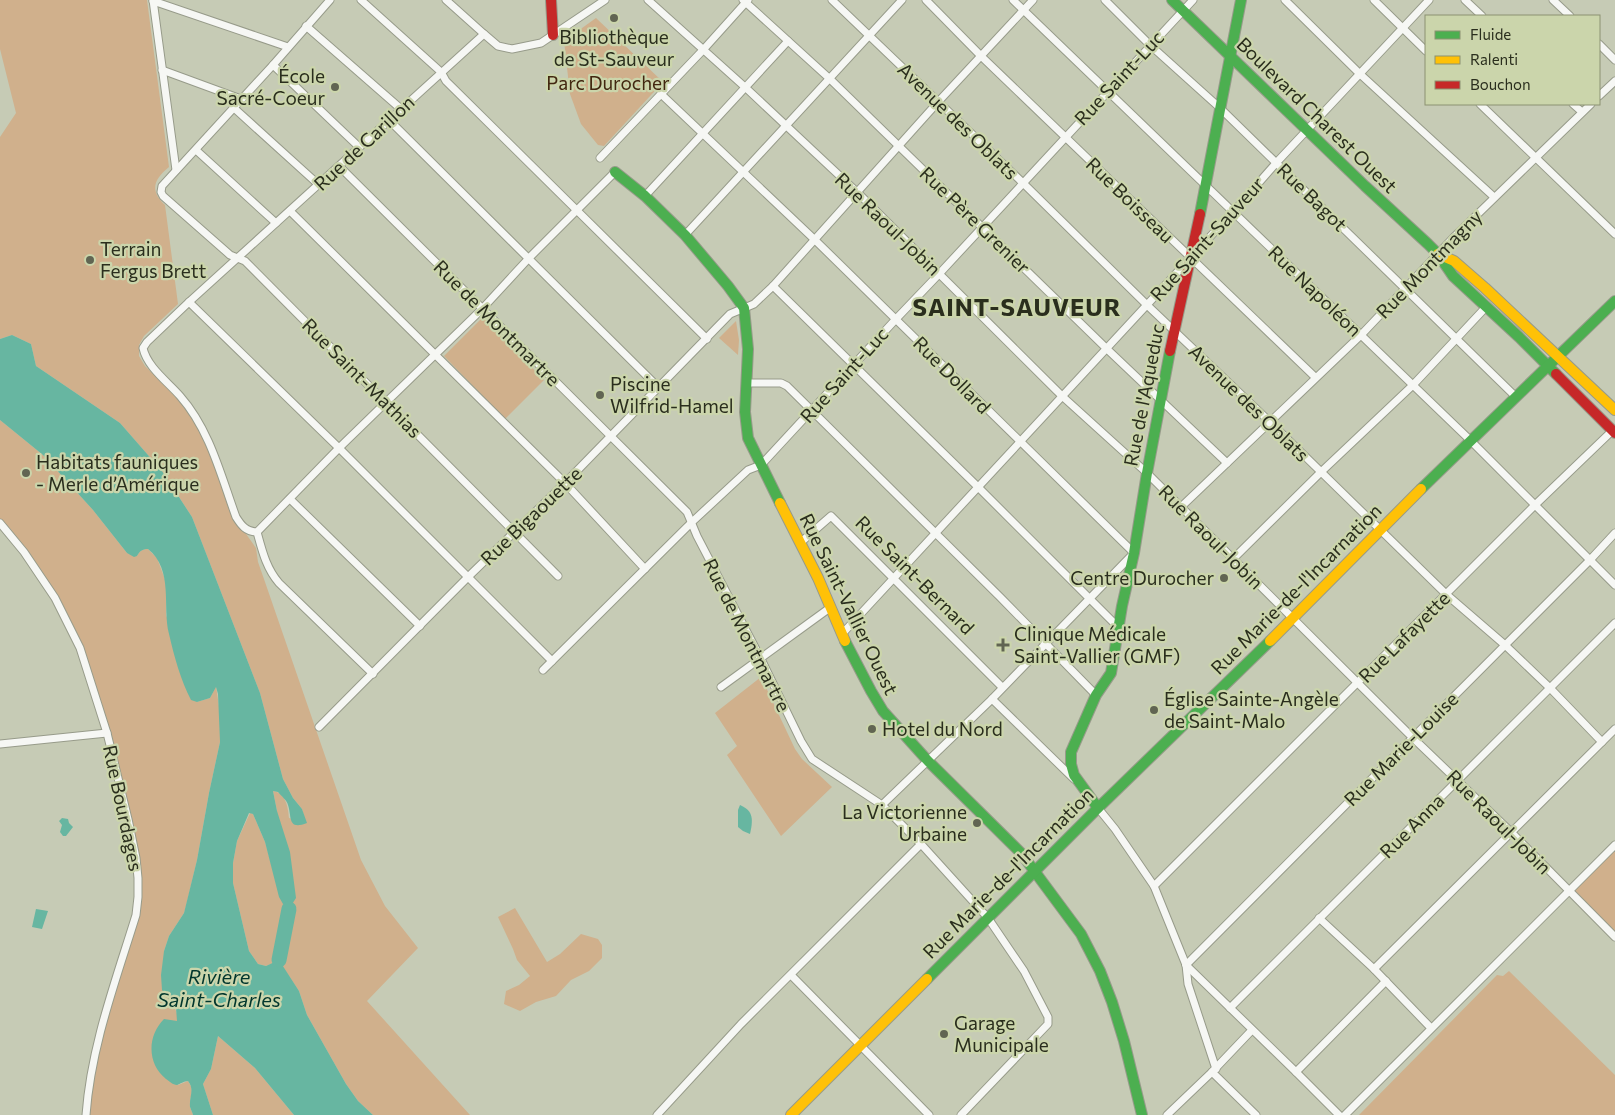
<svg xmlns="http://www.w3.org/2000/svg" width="1615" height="1115" viewBox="0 0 1615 1115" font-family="Commissioner,sans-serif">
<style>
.green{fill:#d0b08c}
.water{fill:#67b6a1}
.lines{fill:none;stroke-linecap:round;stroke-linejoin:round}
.river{stroke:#67b6a1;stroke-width:15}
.street-casing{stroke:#979b8a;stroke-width:9}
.fast-casing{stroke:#979b8a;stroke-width:12}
.slow-casing{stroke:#979b8a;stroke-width:12}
.jam-casing{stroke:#979b8a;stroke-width:12}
.street{stroke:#f6f7f4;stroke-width:7}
.fast{stroke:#4caf50;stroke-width:10}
.slow{stroke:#ffc107;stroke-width:10}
.jam{stroke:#c62828;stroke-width:10}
.poi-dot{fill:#616552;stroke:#cbd5ab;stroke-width:2}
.labels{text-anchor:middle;stroke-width:4.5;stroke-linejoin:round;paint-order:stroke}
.poi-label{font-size:19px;fill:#2a2e1d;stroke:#cbd5ab;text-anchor:start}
.street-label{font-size:19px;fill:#2a2e1d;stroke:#cbd5ab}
.park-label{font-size:19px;fill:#422710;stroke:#cbd5ab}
.water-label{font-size:20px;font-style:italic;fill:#01362d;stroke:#cbd5ab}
.district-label{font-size:24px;font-weight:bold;letter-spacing:1px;fill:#2a2e1d;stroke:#cbd5ab}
</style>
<rect width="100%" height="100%" fill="#c6cbb5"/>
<g class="green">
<path d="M 0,0 L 147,0 L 169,167 C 153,180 150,191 165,205 L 178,304 L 144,336 L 139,345 L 139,356 L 145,366 L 181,401 L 195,422 L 209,449 L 244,531 L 256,548 L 258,562 L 265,582 L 361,860 L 385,906 L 418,948 L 367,1001 L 470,1115 L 373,1115 L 358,1101 L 346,1084 L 307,1015 L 299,991 L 279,961 L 266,966 L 258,964 L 249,951 L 233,883 L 233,863 L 237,841 L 250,813 L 253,814 L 265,842 L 272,867 L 277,811 L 273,791 C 286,793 288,807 289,818 L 306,823 L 302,809 L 293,798 L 283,779 L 260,693 L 192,517 L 162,471 L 120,423 L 36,366 L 31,344 L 12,335 L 0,339 L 0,137 L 16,113 L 0,49 Z"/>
<polygon points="596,18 663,82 604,146 598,145 581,124 570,94 564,41"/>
<polygon points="483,317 544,380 505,419 444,356"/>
<polygon points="736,321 739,340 738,355 719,338"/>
<path d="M 0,420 L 43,455 L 93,510 L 127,553 L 137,556 C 140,551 142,549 148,549 L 157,558 L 166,582 L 166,615 L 197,702 L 210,698 L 216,686 L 220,713 L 220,742 L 209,793 L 197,860 L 186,906 L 184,913 L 169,936 L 164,951 L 174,1005 L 178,1017 L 177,1021 L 173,1021 L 178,1085 L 188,1081 C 196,1092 189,1095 190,1107 C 190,1107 193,1114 193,1115 L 86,1115 L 88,1093 L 138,897 L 128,819 L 80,648 L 55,598 L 0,523 Z"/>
<polygon points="761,677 795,749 802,759 832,787 781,836 727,755 737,746 715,713"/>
<polygon points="1615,845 1615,937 1569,891"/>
<polygon points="515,908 547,962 560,954 581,934 598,939 602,945 602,958 589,971 571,980 556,996 536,1002 520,1011 504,1004 506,991 519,985 530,976 517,960 513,949 498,917"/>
<polygon points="1509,971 1615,1075 1615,1115 1359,1115 1497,975 1503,976"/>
<polygon points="218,1036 255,1068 294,1115 213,1115 203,1084 211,1069"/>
</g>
<g class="water">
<path d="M 12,335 L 31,344 L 36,366 L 120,423 L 162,471 L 192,517 L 260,693 L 283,779 L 293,798 L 302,809 L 307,823 C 287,831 292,816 288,805 C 287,800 281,796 278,792 L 273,791 L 277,811 L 290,852 L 296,898 L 289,909 L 283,904 L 279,897 L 265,842 L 253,814 L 249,813 L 237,841 L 233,863 L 233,883 L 249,951 L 258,964 L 266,966 L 279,960 L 299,991 L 307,1015 L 346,1084 L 358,1101 L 373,1115 L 294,1115 L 255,1068 L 218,1036 L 211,1069 L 203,1084 L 213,1115 L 193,1115 C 193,1114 190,1107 190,1107 C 189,1096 195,1090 188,1081 C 184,1081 180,1084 177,1085 C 173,1085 169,1081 166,1079 C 147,1064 147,1036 164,1019 L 177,1021 L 176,1008 L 162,990 L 161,975 L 164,951 L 169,936 L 184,913 L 197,860 L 209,793 L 220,742 L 218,694 L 216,687 L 210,698 L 197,702 L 191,700 C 181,681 174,656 169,634 C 162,606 174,570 148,549 C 142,549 140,551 137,556 L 134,557 L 127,553 L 93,510 L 43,455 L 0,420 L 0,339 Z"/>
<path d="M 740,805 C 754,811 753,820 750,834 L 743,831 L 738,827 L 738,810 Z"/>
<polygon points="62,818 68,819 69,823 73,827 66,836 63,836 60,832 62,825 59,821"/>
<polygon points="36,909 48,911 42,929 32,927"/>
</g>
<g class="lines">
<polyline class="river" points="279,960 289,909"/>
<g class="street-casing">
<g id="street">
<polyline points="153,0 176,170"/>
<polyline points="330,0 273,65 162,186 161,192 163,196 230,255 245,261 558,576"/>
<polyline points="361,0 441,72 446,81 707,339"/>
<polyline points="446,0 484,34"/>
<polyline points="648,0 746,88 858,193 1062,396 1147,473 1412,737 1510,831 1615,937"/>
<polyline points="743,0 830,79 1107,349 1227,463"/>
<polyline points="832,0 1023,183 1147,305 1270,422 1447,595 1505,645 1550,688 1602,742"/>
<polyline points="926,0 982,57 1315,377"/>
<polyline points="1013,0 1470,440 1615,585"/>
<polyline points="1105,0 1150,45 1220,108 1516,397"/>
<polyline points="1285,0 1360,74 1494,197"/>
<polyline points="1374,0 1426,51"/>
<polyline points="1465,0 1482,16"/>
<polyline points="1553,0 1570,16"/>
<polyline points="153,1 288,47"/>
<polyline points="306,26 401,109"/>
<polyline points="1599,44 1615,60"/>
<polyline points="273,65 359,147"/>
<polyline points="162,70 241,99"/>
<polyline points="661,94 815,240 1134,553 992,699 882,805"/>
<polyline points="1599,96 1615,81"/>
<polyline points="1480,104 1615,234"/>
<polyline points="1573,104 1582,112"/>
<polyline points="234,108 319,185"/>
<polyline points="389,120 658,387"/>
<polyline points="196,150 276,223"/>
<polyline points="600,158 703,50 748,0"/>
<polyline points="339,166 687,512 697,536 761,659 801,741 812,759 882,805 921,844 988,918 1024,971 1048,1017 1048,1024 961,1115"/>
<polyline points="645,196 788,41"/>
<polyline points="290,211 565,483 645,569"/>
<polyline points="685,235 902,0"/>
<polyline points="773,286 978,487 1119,628"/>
<polyline points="189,302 339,448 552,661"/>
<polyline points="746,383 781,383 787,386 1000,597 1096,695"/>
<polyline points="290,499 420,626"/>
<polyline points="1181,507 1361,335 1453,238 1591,104"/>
<path d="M 0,523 L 24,552 L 55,598 L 80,648 L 107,733 L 128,819 L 136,858 L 138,878 L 138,897 L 136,915 C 116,980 91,1046 86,1115"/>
<path d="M 257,532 C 246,532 241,525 236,517 C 221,476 210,430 180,396 C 168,382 147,367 143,348 L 147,342 L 189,302 L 484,34 L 498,46 L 512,49 L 541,43 L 605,0"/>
<polyline points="257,532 339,448 482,309 529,258 615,172"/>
<path d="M 257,532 C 262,550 266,568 279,583 L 373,674"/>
<polyline points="800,543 831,516 1002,687"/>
<polyline points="1233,559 1321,472 1413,385 1486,307"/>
<polyline points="842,634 1233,212 1277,162 1429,0"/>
<polyline points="543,670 692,522 748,470 761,465 896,319 939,274 1193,0"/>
<polyline points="721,687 831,607"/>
<polyline points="992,699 1074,779"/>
<polyline points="319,727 468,577 565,483 730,314 754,304 773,286 938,102 1033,0"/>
<polyline points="0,744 107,733"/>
<polyline points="1098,808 1115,829 1154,886 1186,965 1188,984 1216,1069"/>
<polyline points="1154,886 1536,504 1612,431"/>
<polyline points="1319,918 1374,969 1431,1028"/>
<polyline points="1186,965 1590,560 1615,533"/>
<polyline points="1186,965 1296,1072 1339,1115"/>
<polyline points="1374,969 1615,729"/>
<polyline points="791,975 929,1115"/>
<polyline points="1230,1008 1615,623"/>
<polyline points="1212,1072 1256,1115"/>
<polyline points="1296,1072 1386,981"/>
<polyline points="657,1115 741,1024 921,844"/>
<polyline points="1167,1115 1212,1072 1252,1030"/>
<polyline points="1345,1115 1615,845"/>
</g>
</g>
<g class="fast-casing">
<g id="fast">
<polyline points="1172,0 1365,186 1428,244 1438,254 1453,276 1519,337 1556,374"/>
<polyline points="615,172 645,196 685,235 728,286 744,308 748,349 745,412 748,438 780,503"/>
<polyline points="1200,214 1241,0"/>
<polyline points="1421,489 1615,301"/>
<polyline points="845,641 871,691 883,711 928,761 1021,853 1081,934 1100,971 1112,1002 1124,1041 1142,1115"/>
<polyline points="1098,808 1074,775 1071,764 1071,752 1096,695 1111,673 1122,606 1134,553 1147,473 1170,351"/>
<polyline points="927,979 1098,808 1270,641"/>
</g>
</g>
<g class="slow-casing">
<g id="slow">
<polyline points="1438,254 1454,261 1485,288 1615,410"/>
<polyline points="780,503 818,578 845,641"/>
<polyline points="1270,641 1421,489"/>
<polyline points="791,1115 927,979"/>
</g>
</g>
<g class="jam-casing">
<g id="jam">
<polyline points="551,0 553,35"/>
<polyline points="1170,351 1200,214"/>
<polyline points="1556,374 1615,433"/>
</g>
</g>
<use href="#street" class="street"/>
<use href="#fast" class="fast"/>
<use href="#slow" class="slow"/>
<use href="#jam" class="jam"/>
</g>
<g class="poi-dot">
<circle cx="614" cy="18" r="5"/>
<circle cx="335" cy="87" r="5"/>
<circle cx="90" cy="260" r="5"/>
<circle cx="600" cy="395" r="5"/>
<circle cx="26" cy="473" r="5"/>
<circle cx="1224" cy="578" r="5"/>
<path d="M1000.5 637.5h5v5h5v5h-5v5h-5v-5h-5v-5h5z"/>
<circle cx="1154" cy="710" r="5"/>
<circle cx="872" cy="729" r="5"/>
<circle cx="977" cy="823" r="5"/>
<circle cx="944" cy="1034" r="5"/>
</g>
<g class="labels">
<g class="poi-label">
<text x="614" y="44" text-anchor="middle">Bibliothèque<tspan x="614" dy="22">de St-Sauveur</tspan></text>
<text x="325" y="83" text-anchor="end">École<tspan x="325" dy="22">Sacré-Coeur</tspan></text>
<text x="100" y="256">Terrain<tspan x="100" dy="22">Fergus Brett</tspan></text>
<text x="610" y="391">Piscine<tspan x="610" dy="22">Wilfrid-Hamel</tspan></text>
<text x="36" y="469">Habitats fauniques<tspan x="36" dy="22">- Merle d’Amérique</tspan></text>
<text x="1214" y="585" text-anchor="end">Centre Durocher</text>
<text x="1014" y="641">Clinique Médicale<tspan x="1014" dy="22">Saint-Vallier (GMF)</tspan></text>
<text x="1164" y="706">Église Sainte-Angèle<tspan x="1164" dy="22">de Saint-Malo</tspan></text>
<text x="882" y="736">Hotel du Nord</text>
<text x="967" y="819" text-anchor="end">La Victorienne<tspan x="967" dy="22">Urbaine</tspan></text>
<text x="954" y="1030">Garage<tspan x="954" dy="22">Municipale</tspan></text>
</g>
<g class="street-label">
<text transform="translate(1119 78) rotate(-47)" y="7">Rue Saint-Luc</text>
<text transform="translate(1317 115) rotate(44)" y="7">Boulevard Charest Ouest</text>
<text transform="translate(958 121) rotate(44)" y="7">Avenue des Oblats</text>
<text transform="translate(364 143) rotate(-43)" y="7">Rue de Carillon</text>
<text transform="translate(1312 197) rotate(44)" y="7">Rue Bagot</text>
<text transform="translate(1130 200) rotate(44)" y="7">Rue Boisseau</text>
<text transform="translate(975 220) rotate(44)" y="7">Rue Père Grenier</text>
<text transform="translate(888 224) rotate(44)" y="7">Rue Raoul-Jobin</text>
<text transform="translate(1207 239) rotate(-48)" y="7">Rue Saint-Sauveur</text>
<text transform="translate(1429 264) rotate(-46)" y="7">Rue Montmagny</text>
<text transform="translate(1315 291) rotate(44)" y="7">Rue Napoléon</text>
<text transform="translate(497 323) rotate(45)" y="7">Rue de Montmartre</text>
<text transform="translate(844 375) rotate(-48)" y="7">Rue Saint-Luc</text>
<text transform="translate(952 375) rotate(45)" y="7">Rue Dollard</text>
<text transform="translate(362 378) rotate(45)" y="7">Rue Saint-Mathias</text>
<text transform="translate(1144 395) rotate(-79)" y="7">Rue de l'Aqueduc</text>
<text transform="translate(1249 403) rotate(44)" y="7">Avenue des Oblats</text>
<text transform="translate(531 516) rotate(-44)" y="7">Rue Bigaouette</text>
<text transform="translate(1211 537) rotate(45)" y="7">Rue Raoul-Jobin</text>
<text transform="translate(915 575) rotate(45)" y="7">Rue Saint-Bernard</text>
<text transform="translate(1296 589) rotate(-45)" y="7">Rue Marie-de-l'Incarnation</text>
<text transform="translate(849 604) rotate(64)" y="7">Rue Saint-Vallier Ouest</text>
<text transform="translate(747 635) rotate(63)" y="7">Rue de Montmartre</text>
<text transform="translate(1404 637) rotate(-45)" y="7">Rue Lafayette</text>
<text transform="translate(1401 749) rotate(-45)" y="7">Rue Marie-Louise</text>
<text transform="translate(123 808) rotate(78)" y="7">Rue Bourdages</text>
<text transform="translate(1499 822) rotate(45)" y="7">Rue Raoul-Jobin</text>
<text transform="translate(1412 826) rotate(-45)" y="7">Rue Anna</text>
<text transform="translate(1008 873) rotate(-45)" y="7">Rue Marie-de-l'Incarnation</text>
</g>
<g class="park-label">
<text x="608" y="90">Parc Durocher</text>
</g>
<g class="water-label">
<text x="219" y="984">Rivière<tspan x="219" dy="23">Saint-Charles</tspan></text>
</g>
<g class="district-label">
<text x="1017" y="316">SAINT-SAUVEUR</text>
</g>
</g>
<rect x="1425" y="15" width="175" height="90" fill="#cbd5ab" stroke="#8b9272"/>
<rect x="1435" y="31" width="25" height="8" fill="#4caf50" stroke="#8b9272"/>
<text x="1470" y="40" font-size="15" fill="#2a2e1d">Fluide</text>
<rect x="1435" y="56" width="25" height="8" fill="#ffc107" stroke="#8b9272"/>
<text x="1470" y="65" font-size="15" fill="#2a2e1d">Ralenti</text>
<rect x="1435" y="81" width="25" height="8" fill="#c62828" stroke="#8b9272"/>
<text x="1470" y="90" font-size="15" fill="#2a2e1d">Bouchon</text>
</svg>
